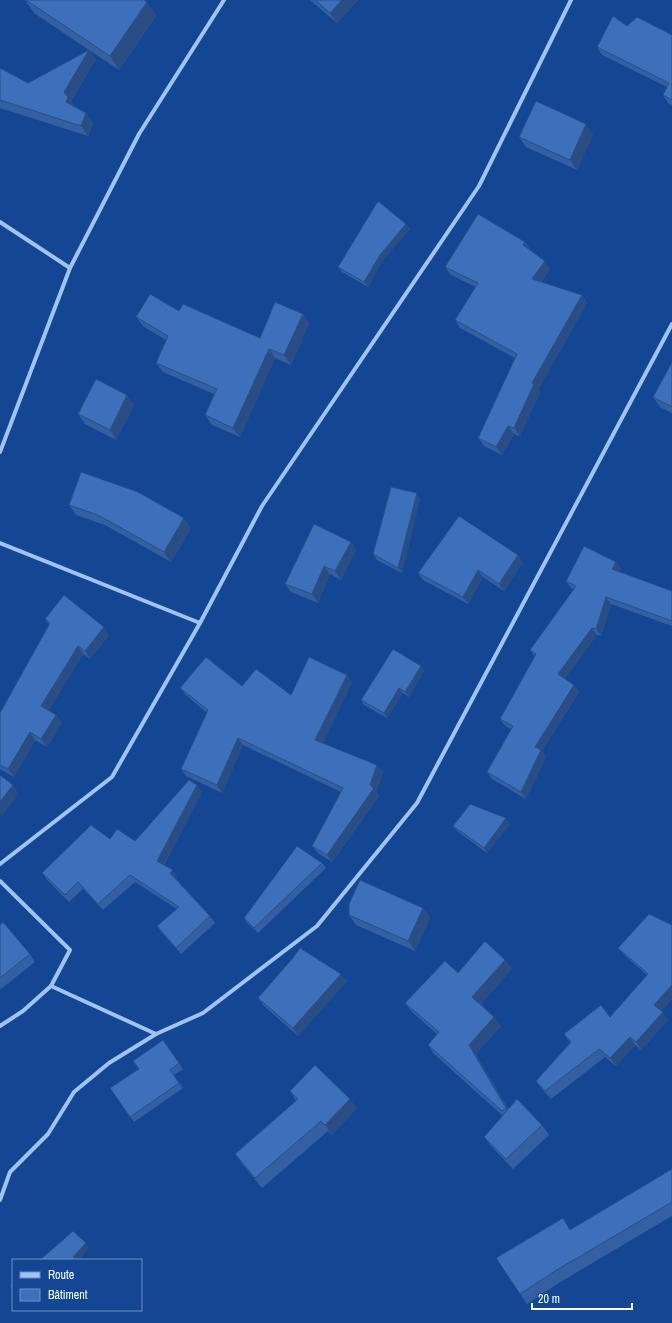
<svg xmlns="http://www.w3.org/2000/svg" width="672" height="1323" viewBox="0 0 672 1323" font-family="'Archivo Narrow',sans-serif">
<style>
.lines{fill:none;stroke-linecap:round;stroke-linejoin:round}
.minor{stroke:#a1c3f2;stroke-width:4}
.wall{fill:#3460a1}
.shaded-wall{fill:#2a4e83}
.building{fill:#3c70bb;stroke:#2a4e83}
</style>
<rect width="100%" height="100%" fill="#134793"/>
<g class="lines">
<g class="minor">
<polyline points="0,222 70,268"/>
<polyline points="0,452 70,268 139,134 224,0"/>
<polyline points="0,543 200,623"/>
<polyline points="0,864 112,777 200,623 262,506 479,186 571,0"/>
<polyline points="0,881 70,950 51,986 23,1011 0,1026"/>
<polyline points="51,986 156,1034 203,1013 317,926 417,803 672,324"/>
<polyline points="0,1200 10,1172 48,1134 74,1092 109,1063 156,1034"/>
</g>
</g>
<g class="wall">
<polygon points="25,0 144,0 147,2 156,16 119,70 89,50 96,59 71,101 75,107 86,113 93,123 88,136 0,108 0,68 28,83 89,50 34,13"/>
<polygon points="310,0 358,0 337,23"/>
<polygon points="627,26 672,35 672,105 668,103 663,95 667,87 602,55 597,47"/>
<polygon points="593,134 577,170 526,147 519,137"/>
<polygon points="410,229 383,260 368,287 342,272 338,267"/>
<polygon points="525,242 531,250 530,251 545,261 550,269 541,282 582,295 587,303 538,390 540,392 520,436 514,434 502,455 484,446 478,438 515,358 460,328 455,320 476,287 451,275 445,267"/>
<polygon points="179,311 260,338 303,314 309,323 291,365 275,358 240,437 212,425 205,415 214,394 163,372 156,363 166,340 143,326 136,317"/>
<polygon points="672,362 672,413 660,407 653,397"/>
<polygon points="134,405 116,440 85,424 78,414"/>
<polygon points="420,498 402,573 377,560 373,554"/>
<polygon points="69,505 191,528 171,562 105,525 76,515"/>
<polygon points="356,550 341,580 330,574 318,603 291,592 285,584"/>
<polygon points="523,562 504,591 483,577 468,604 423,580 418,573"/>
<polygon points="616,562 621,569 619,572 672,591 672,626 611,604 601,636 597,635 564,679 574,685 579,692 542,751 546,757 526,799 492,779 487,772 511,729 505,726 500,719 535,657 530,650 574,589 571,588 566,581"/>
<polygon points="45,619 109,635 90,659 83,654 49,710 56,715 62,723 47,747 35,740 14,777 0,769 0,713 49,625"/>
<polygon points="421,666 424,671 409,697 403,693 387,718 364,705 361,700"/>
<polygon points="352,682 323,743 377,765 383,773 376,791 379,796 332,862 318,853 312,846 341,792 243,745 222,793 186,776 181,769 207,713 186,695 180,688 242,686 291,695"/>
<polygon points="197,785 202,792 164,865 177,877 176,879 210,916 215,923 181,954 162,933 157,926 177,909 135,882 103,910 83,889 69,902 47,880 42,873 110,839 135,841"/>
<polygon points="510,824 487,853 457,831 453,826"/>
<polygon points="322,863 326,868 258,933 247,923 244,918"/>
<polygon points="423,908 430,918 415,951 356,925 349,915"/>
<polygon points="0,925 30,954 35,962 1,989 0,988"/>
<polygon points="672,925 672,999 661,1011 668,1020 641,1050 635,1045 616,1066 605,1057 551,1099 542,1089 536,1081 570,1043 564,1034 610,1017 647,975 624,955 618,948"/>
<polygon points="292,959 347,981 298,1036 263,1005 258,998"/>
<polygon points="505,960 512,969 481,1004 494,1017 501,1026 476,1054 508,1109 542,1125 549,1135 513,1169 491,1146 484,1137 503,1116 434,1054 428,1045 437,1034 412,1012 405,1003 458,973"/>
<polygon points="163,1040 183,1069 174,1075 183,1088 134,1122 110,1088 139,1069"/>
<polygon points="290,1091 357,1108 332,1135 328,1131 262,1188 242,1164 235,1154 296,1101"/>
<polygon points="672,1169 672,1216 562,1281 527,1304 496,1258 571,1229"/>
</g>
<g class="shaded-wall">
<polygon points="342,0 358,0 337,23 330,13"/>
<polygon points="147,2 156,16 119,70 110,56"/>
<polygon points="89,50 96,59 71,101 75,106 73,112 66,102 64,92"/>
<polygon points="86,113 93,123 88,136 81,126"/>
<polygon points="586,124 593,134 577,170 570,160"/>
<polygon points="406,224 410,229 383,260 368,287 364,282 380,255"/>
<polygon points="525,242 531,250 529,253 523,245"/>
<polygon points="545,261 550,269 537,287 532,279"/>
<polygon points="582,295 587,303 538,390 540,392 520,436 514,428 532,383"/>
<polygon points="303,314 309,323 291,365 284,355"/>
<polygon points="269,349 275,358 240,437 233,428"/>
<polygon points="127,395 134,405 116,440 110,430"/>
<polygon points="508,426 514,434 502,455 496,447"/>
<polygon points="417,493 420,498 402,573 398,568"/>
<polygon points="184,518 191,528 171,562 164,552"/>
<polygon points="351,542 356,550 341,580 335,571"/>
<polygon points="518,555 523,562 504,591 499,584"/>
<polygon points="616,562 621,569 617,576 612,569"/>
<polygon points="324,566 330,574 318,603 312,594"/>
<polygon points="478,570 483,577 468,604 463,597"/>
<polygon points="606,597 611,604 601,636 596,629"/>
<polygon points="104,627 109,635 90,659 85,651"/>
<polygon points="592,628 597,635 563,681 558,674"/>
<polygon points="78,646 83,654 47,714 41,706"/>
<polygon points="421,666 424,671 409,697 405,692"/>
<polygon points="347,675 352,682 321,748 315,740"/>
<polygon points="574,685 579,692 542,751 546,757 526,799 521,792 535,747"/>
<polygon points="399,688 403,693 387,718 384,713"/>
<polygon points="56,715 62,723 47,747 41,739"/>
<polygon points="30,732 35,740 14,777 8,769"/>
<polygon points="238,738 243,745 222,793 217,785"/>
<polygon points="377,765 383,773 376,791 379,796 332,862 327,855 370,785"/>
<polygon points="13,785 19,794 2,816 0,813 0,802"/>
<polygon points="197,785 202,792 162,868 157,861"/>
<polygon points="506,818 510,824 487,853 484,848"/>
<polygon points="173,870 177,877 175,880 170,873"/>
<polygon points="423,908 430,918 415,951 408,941"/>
<polygon points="505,960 512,969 479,1006 472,997"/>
<polygon points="341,974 347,981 298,1036 293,1028"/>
<polygon points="672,985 672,999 660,1012 654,1005"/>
<polygon points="663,1012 668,1020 641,1050 636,1042"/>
<polygon points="494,1017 501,1026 476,1054 512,1117 506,1108 469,1045"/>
<polygon points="630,1037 635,1045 616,1066 610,1058"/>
<polygon points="350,1099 357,1108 332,1135 325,1125"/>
<polygon points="86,1243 89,1248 79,1260 76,1260 73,1257"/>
</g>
<g class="building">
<polygon points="26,0 144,0 147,2 110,56"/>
<polygon points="315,0 342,0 330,13"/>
<polygon points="613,16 627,26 637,17 672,35 672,100 663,95 669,83 597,47"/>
<polygon points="89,50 64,92 68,97 66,102 86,113 81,126 0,100 0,68 28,83"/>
<polygon points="536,101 586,124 570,160 519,137"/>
<polygon points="378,201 406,224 380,255 364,282 338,267"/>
<polygon points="478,214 525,242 523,245 545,261 532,279 582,295 532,383 534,384 514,428 508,426 496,447 478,438 517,354 455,320 478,283 445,267"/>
<polygon points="150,294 179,311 183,304 260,338 275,302 303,314 284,355 269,349 233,428 205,415 217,389 156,363 168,336 136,317"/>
<polygon points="672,362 672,407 653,397"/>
<polygon points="96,379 127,395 110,430 78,414"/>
<polygon points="81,472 138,492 184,518 164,552 98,515 69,505"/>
<polygon points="391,487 417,493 398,568 373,554"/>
<polygon points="459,516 518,555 499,584 478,570 463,597 418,573"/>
<polygon points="314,524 351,542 335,571 324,566 312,594 285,584"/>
<polygon points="584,546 616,562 612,569 672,591 672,621 606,597 596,629 592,628 558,674 574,685 535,747 541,750 521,792 487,772 513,726 500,719 536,654 530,650 576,586 566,581"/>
<polygon points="64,595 104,627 85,651 78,646 41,706 56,715 41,739 30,732 8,769 0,765 0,713 50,623 45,619"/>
<polygon points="393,649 421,666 405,692 399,688 384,713 361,700"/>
<polygon points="206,657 242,686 256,669 291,695 309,657 347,675 315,740 377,765 370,785 374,788 327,855 312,846 343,788 238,738 217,785 181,769 208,710 180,688"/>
<polygon points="0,775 13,785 0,802"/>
<polygon points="189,780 197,785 157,861 173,870 170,873 210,916 176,948 157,926 179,907 130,875 98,904 78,882 65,895 42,873 91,825 110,839 117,829 135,841"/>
<polygon points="470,804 506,818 484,848 453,826"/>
<polygon points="297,846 322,863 254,928 244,918"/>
<polygon points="360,880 423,908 408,941 349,915 349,904"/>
<polygon points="649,914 672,925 672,985 654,1005 663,1012 636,1042 630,1037 610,1058 599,1049 545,1091 536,1081 571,1042 564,1034 601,1005 610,1017 648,974 618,948"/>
<polygon points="3,922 30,954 0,978 0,925"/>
<polygon points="485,941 505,960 472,997 494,1017 469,1045 506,1108 502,1111 428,1045 439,1032 405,1003 445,961 458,973"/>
<polygon points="300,948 341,974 293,1028 258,998 292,959"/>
<polygon points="163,1040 179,1063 170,1070 179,1083 130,1117 110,1088 139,1069 133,1061"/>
<polygon points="315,1065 350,1099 325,1125 321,1121 255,1178 235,1154 298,1099 290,1091"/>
<polygon points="517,1099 542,1125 506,1159 484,1137"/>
<polygon points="672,1169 672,1202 555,1271 520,1294 496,1258 563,1218 570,1230"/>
<polygon points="73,1231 86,1243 73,1257 76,1260 40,1260"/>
<polygon points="13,1284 13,1288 10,1286"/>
</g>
<rect x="12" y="1259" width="130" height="52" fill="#134793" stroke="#7191be"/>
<rect x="20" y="1272" width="20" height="6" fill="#a1c3f2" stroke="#7191be"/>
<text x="48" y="1279" font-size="12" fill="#ffffff">Route</text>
<rect x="20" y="1289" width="20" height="12" fill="#3c70bb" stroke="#7191be"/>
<text x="48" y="1299" font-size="12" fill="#ffffff">Bâtiment</text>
<path d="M532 1303v6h100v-6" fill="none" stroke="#ffffff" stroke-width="2"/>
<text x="538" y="1303" font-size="12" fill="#ffffff" stroke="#134793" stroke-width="3" paint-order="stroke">20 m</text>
</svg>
